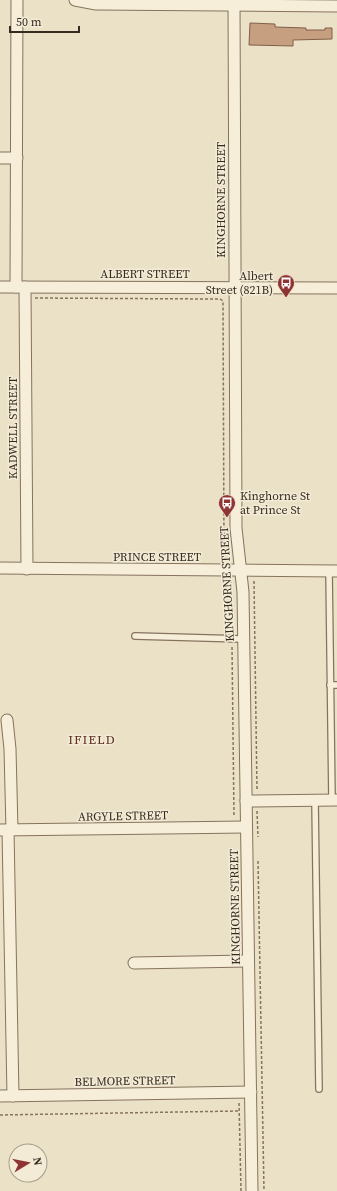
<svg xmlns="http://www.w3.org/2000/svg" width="337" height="1191" viewBox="0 0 337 1191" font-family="'Source Serif 4',serif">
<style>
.building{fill:#c59f80;stroke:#825f46}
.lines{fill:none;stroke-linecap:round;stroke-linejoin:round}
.service-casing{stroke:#85735e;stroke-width:8}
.minor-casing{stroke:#85735e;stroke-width:13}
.path{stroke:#85735e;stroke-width:1.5;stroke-dasharray:3 2;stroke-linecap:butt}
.service{stroke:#f6eed9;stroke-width:5.5}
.minor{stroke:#f6eed9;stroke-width:11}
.labels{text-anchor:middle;stroke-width:3;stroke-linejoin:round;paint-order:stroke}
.street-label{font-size:12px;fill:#362b20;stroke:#f3ebd6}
.poi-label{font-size:12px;fill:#362b20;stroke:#f3ebd6;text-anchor:end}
.neighbourhood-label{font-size:13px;letter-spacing:1px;fill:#5f3123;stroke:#f3ebd6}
</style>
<rect width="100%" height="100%" fill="#ebe1c7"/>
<polygon class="building" points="250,23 275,24 275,27 306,28 306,30 325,30 325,28 332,28 332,39 293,40 293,46 249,45"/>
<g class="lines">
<g class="service-casing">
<g id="service">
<polyline points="329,570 332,800"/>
<polyline points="135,636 243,639"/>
<polyline points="330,685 337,685"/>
<polyline points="315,800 319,1089"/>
</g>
</g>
<g class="minor-casing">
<g id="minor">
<polyline points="75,0 96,4 337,6"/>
<polyline points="234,0 236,528 243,592 252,1191"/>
<polyline points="0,158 17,158"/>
<polyline points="0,287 337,288"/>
<polyline points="16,287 17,0"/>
<polyline points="25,287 27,569"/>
<polyline points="0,568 337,571"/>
<polyline points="7,720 10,749 12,830"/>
<polyline points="246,801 337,800"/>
<polyline points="0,830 246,827"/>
<polyline points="8,830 13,1096"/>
<polyline points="134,963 248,961"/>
<polyline points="0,1096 251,1092"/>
</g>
</g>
<g class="path">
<polyline points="35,298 210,299 220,299 223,301 224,546 226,561"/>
<polyline points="231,581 232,631"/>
<polyline points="254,581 257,791"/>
<polyline points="232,647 234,817"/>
<polyline points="257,811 258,837"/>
<polyline points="258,861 264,1191"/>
<polyline points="239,1103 241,1191"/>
<polyline points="0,1115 240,1111"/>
</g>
<use href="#service" class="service"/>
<use href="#minor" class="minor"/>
</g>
<defs>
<g id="bus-pin" transform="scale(0.9)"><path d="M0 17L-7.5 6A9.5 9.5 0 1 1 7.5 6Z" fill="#8e3533" stroke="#f3ebd6"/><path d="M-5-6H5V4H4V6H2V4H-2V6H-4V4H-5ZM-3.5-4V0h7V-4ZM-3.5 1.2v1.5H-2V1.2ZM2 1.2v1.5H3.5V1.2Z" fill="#fff"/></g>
</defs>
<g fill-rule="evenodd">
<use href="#bus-pin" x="286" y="283"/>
<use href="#bus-pin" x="227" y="503"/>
</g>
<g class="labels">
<g class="street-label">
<text transform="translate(221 200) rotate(-90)" y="4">KINGHORNE STREET</text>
<text x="145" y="278">ALBERT STREET</text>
<text transform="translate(13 428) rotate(-90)" y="4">KADWELL STREET</text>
<text x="157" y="561">PRINCE STREET</text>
<text transform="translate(227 584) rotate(-93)" y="4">KINGHORNE STREET</text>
<text transform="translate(123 816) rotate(-1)" y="4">ARGYLE STREET</text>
<text transform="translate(235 907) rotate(-91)" y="4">KINGHORNE STREET</text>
<text transform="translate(125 1081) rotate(-1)" y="4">BELMORE STREET</text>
</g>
<g class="poi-label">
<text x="273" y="280">Albert<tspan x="273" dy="14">Street (821B)</tspan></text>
<text x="240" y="500" text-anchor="start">Kinghorne St<tspan x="240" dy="14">at Prince St</tspan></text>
</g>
<g class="neighbourhood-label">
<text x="92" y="744">IFIELD</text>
</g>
</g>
<g transform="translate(28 1163) rotate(80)"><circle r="19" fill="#f3ebd6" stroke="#a79e8d"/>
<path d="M0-3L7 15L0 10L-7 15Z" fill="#8e3533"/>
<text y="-6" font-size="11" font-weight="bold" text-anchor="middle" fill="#362b20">N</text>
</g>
<path d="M10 26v6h69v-6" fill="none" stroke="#362b20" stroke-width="2"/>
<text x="16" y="26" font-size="12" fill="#362b20" stroke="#f3ebd6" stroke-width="3" paint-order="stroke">50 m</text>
</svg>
